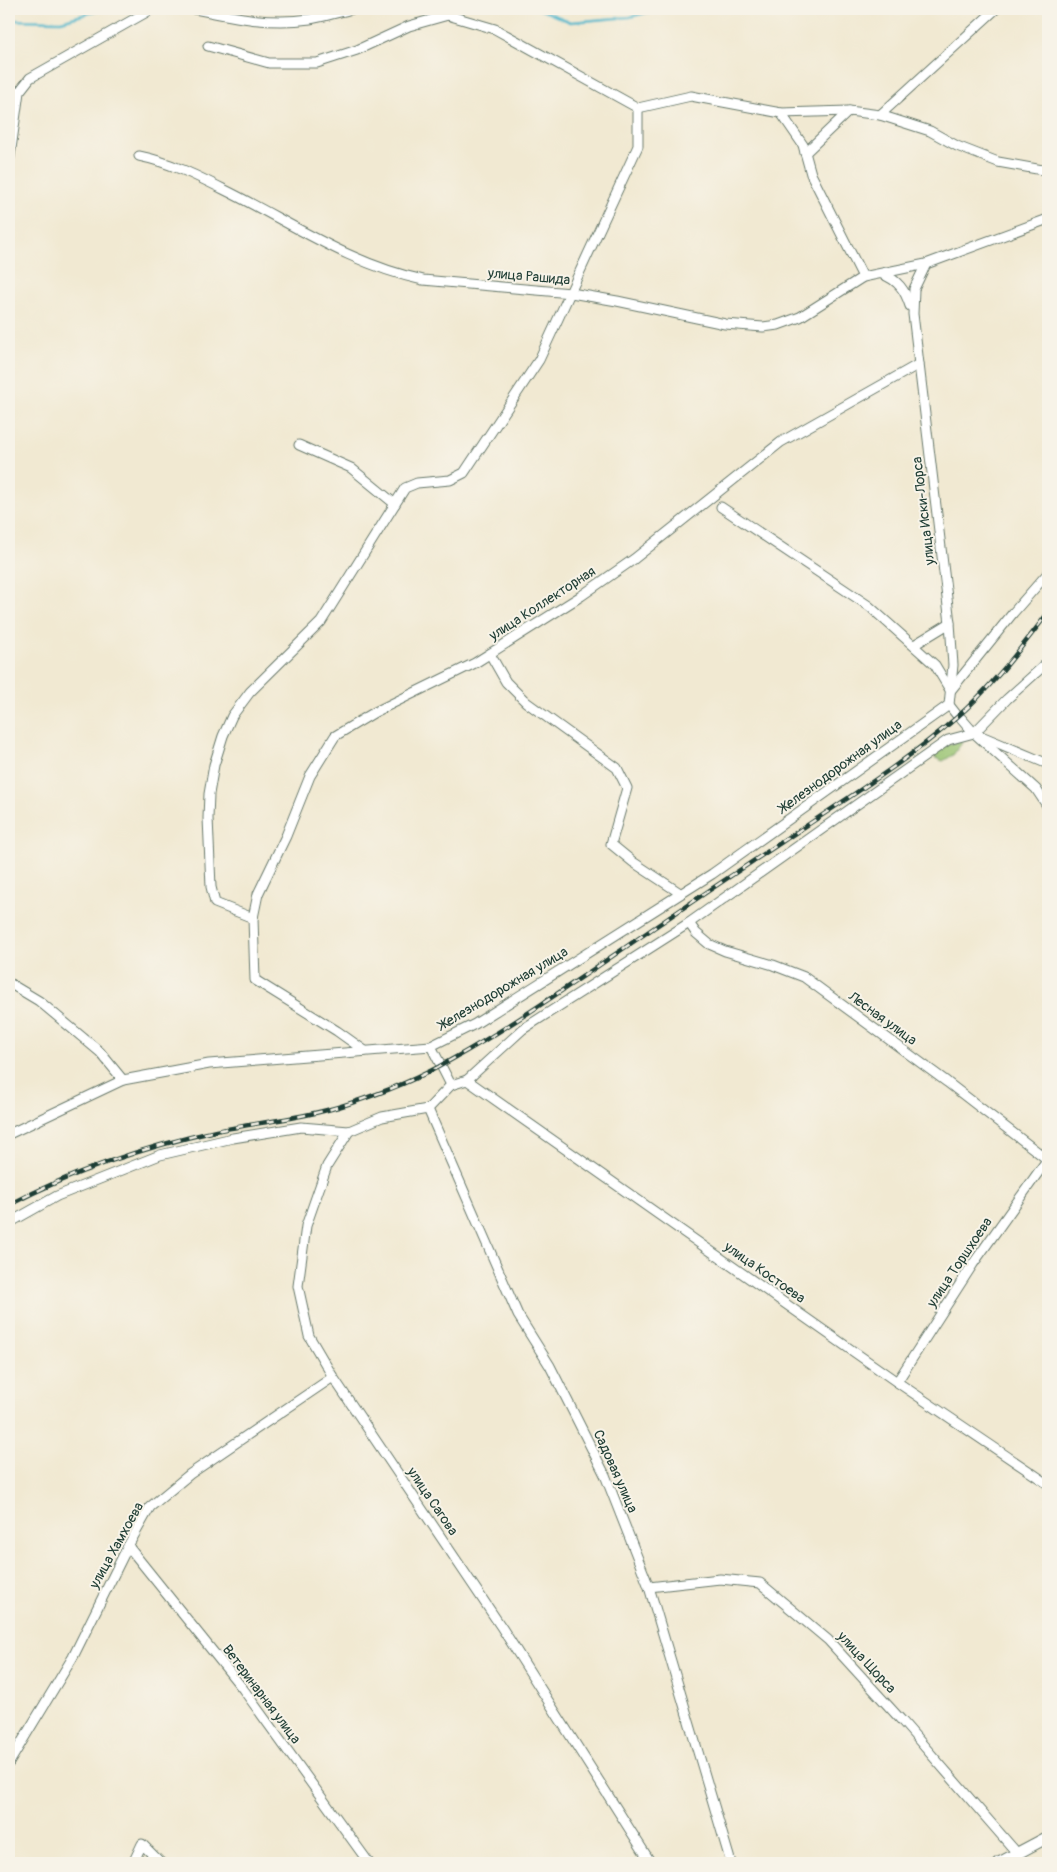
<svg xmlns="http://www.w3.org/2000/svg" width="1057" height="1872" viewBox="0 0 1057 1872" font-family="Pangolin,sans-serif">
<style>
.green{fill:#97c26f;stroke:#5b8052}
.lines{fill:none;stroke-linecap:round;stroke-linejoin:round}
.stream{stroke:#4eb7cc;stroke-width:2.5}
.minor-casing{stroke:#68796b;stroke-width:11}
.major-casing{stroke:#68796b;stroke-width:13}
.minor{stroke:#fff;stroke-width:9}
.major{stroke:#fff;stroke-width:11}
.rail-casing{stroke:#1f3d34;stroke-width:4.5}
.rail{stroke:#f7f3e8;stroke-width:2.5;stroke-dasharray:8;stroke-linecap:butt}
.labels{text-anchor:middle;stroke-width:4;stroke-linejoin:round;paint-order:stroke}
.street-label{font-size:14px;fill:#1f3d34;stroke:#f7f3e8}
</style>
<rect width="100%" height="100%" fill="#f7f3e8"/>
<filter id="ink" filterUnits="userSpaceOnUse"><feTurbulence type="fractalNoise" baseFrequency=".02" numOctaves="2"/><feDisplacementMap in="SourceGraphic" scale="10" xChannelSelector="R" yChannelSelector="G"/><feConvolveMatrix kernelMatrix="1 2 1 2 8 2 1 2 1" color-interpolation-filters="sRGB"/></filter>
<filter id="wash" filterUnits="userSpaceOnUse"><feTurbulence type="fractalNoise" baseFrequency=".0096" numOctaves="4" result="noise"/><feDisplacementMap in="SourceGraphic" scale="20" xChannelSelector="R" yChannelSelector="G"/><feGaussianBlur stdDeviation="1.12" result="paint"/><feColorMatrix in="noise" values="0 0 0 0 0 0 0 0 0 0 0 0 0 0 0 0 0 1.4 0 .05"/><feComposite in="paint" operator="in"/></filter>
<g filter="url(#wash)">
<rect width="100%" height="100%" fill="#f1e9d2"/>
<polygon class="green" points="959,741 962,743 953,755 943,761 935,758 935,753 944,746"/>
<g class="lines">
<g class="stream">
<polyline points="539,9 571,22 630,17 660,9"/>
<polyline points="9,20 61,21 104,9"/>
</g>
</g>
</g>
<g filter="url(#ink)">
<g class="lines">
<g class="minor-casing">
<g id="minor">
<path d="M 194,9 C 233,17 270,25 310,19 C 324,17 338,12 352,9"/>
<polyline points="427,9 495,29 638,108 691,96 781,113 849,111 880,115 930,131 957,146 998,162 1048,171"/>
<polyline points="208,46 269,63 317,63 357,50 409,26 448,15"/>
<polyline points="781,113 803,145 811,174 863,277"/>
<polyline points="880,115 996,9"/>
<polyline points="805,153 849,111"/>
<path d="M 139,156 C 169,162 195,175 223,189 C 288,221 351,265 423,280 L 571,293 L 617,301 L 725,324 L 763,327 L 778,325 L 800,317 L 863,277 L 926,264"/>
<polyline points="9,163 19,92 30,78 152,9"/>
<path d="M 882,274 C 898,280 905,290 910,306"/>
<polyline points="299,445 351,468 395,504"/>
<polyline points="721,507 869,606 935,665 950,690"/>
<polyline points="914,645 950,623"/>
<polyline points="490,654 506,682 526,702 617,768 627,788 611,844 633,862 680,893"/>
<polyline points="951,690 1013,613 1048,573"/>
<polyline points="949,705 953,665 950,623 913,314 914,289 926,264 1048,219"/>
<polyline points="949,705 956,714"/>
<polyline points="961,718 974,733 1048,764"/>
<polyline points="974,733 1036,789 1048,807"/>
<polyline points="253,918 215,903 211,887 208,818 209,794 214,765 223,736 232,716 250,692 321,622 405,488 417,483 450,480 464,473 539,360 638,146 638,108"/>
<polyline points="689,923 696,933 709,944 725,951 773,965 804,977 947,1082 1048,1160"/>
<polyline points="9,983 39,1001 100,1052 123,1080"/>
<polyline points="431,1046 451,1085"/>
<polyline points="365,1051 337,1031 255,980 253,918 258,894 286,836 310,776 335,736 375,712 475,663 581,596 634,559 781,442 919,364"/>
<polyline points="467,1080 897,1382 1048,1484"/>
<polyline points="428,1109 518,1315 550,1366 605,1475 649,1587 731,1863"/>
<polyline points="349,1131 327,1166 306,1226 298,1286 309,1336 333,1377 502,1628 651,1863"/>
<polyline points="9,1134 123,1080 209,1064 431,1046 475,1024 712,874 949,705"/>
<polyline points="9,1223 57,1196 160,1155 233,1138 301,1127 349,1131 382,1117 428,1109 451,1085 467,1080 523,1029 689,923 948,740 974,733 1007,699 1048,662"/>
<polyline points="897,1382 973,1264 1047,1160"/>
<polyline points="128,1546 243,1689 369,1863"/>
<polyline points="649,1587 720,1579 760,1583 828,1640 903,1722 1017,1853"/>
<polyline points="9,1763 73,1657 128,1546 150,1507 190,1474 333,1377"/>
<polyline points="133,1863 142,1844 161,1863"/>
</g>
</g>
<g class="major-casing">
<polyline id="major" points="999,1863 1048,1837"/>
</g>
<use href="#minor" class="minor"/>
<use href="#major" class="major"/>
<g class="rail-casing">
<path id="rail" d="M 9,1205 C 74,1171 144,1147 216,1131 C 260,1122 305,1118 348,1104 C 382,1093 418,1079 449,1061 C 523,1020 594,968 664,921 C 718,884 773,848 827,812 C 871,783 916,753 956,718 C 991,688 1020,649 1048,613"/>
</g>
<use href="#rail" class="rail"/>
</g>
</g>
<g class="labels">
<g class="street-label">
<text transform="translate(529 276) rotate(5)" y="5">улица Рашида</text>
<text transform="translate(923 511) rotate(-97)" y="5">улица Иски-Лорса</text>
<text transform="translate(542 603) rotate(-33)" y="5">улица Коллекторная</text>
<text transform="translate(840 766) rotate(-36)" y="5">Железнодорожная улица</text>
<text transform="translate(503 988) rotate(-31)" y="5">Железнодорожная улица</text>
<text transform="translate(883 1018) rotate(36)" y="5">Лесная улица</text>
<text transform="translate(959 1262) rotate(-56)" y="5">улица Торшхоева</text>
<text transform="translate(765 1272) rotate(35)" y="5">улица Костоева</text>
<text transform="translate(616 1471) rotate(66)" y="5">Садовая улица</text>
<text transform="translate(433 1501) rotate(56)" y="5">улица Сагова</text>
<text transform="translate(116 1545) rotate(-61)" y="5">улица Хамхоева</text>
<text transform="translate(867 1662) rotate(47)" y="5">улица Щорса</text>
<text transform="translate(262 1694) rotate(53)" y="5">Ветеринарная улица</text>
</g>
</g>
<rect width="1057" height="1872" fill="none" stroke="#f7f3e8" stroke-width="30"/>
</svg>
